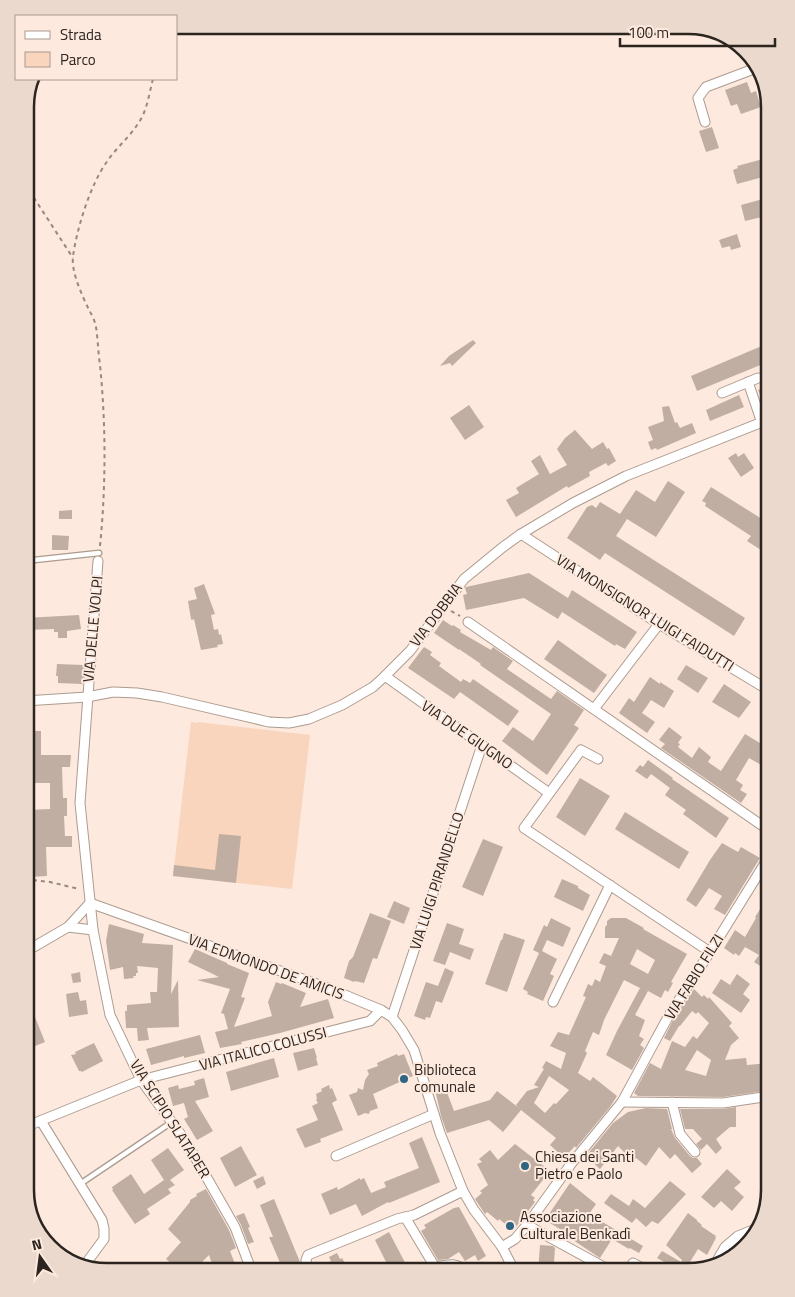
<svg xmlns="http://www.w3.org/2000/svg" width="795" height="1297" viewBox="0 0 795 1297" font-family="'Titillium Web',sans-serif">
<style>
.green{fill:#fad5bd}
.building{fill:#c1aea2;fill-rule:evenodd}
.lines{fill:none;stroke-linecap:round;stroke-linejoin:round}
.lane-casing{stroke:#ad9b8f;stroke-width:7}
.street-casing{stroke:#ad9b8f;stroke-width:11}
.path{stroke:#968980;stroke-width:2;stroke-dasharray:4 4;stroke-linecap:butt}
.lane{stroke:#fff;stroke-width:4.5}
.street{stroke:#fff;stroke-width:9}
.poi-dot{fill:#306581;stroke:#fde9dd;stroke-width:2}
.labels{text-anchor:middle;stroke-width:4;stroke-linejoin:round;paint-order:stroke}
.street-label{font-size:15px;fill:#2b241f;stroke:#fde9dd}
.poi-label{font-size:15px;fill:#2b241f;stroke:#fde9dd;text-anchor:start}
.rim{fill:none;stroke:#2b241f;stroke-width:2.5}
</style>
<rect width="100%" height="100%" fill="#fde9dd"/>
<polygon class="green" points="191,722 198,723 198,722 310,735 292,889 173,876"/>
<g class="building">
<polygon points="747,82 751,93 756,91 761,107 741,114 737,104 731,106 725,90"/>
<polygon points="712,127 719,148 706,152 699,131"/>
<polygon points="770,157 770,175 737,184 733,170 738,168 737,166"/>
<polygon points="770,197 770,215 745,221 741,205"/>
<polygon points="737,234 741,247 731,250 730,246 722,248 719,240"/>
<polygon points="473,340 476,343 452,366 450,363 440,366 449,356"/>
<polygon points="764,345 770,361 697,391 691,376"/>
<polygon points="770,385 770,413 768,413 758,390"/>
<polygon points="739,395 744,407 710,421 706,410"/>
<polygon points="469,405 484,427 465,440 450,418"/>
<polygon points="669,406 675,423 677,422 680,428 692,423 696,433 657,450 656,448 651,450 648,442 653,440 648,427 664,421 662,407"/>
<polygon points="575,430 592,449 603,442 607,449 609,448 616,461 608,466 606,463 589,472 590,476 568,488 567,486 516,517 506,500 519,493 516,488 539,474 531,461 540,455 550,474 567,465 557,449 565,438"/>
<polygon points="736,453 738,457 744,453 754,468 741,477 728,458"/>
<polygon points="668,481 685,492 656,537 627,519 616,536 745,618 734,636 605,553 600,560 567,538 587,507 592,505 596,508 600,502 620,514 636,490 655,502"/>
<polygon points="711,487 770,524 770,534 761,550 747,541 751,536 705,506 706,503 702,501"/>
<polygon points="72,510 72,519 59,519 59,511"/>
<polygon points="52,535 69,536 68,550 52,550"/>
<polygon points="529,573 568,598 572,590 637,632 625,649 616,644 615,646 562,612 558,619 524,598 466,610 463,595 467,594 465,588 466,587"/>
<polygon points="204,584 215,614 211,615 214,630 218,629 219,635 221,634 223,644 217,645 218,647 201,650 194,619 192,620 191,619 188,601 197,599 194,588"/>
<polygon points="79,615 81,629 67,631 67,638 58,638 58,632 54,632 54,629 25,630 25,618"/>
<polygon points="443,620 452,626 453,625 461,630 460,632 491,650 493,647 513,661 507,669 551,699 557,691 584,710 574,725 579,728 547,775 502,741 513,727 533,741 551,714 480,665 481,664 459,649 459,650 434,633"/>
<polygon points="558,640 607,675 594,693 544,659"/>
<polygon points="424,647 432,652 430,655 441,663 439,666 461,682 463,679 470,683 473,679 519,711 508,726 460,692 454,699 408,668"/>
<polygon points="57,664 84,665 83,684 58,683 58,676 56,676"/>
<polygon points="686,665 708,678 698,693 677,679"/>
<polygon points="650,677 660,684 660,682 674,691 664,708 651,700 642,713 655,722 647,733 619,713 629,698 634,702"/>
<polygon points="724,684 751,702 739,718 712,702"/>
<polygon points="669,727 682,737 678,743 680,744 678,747 692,758 699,747 711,757 708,762 721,771 745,734 770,749 770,770 749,758 736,780 743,785 740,790 747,794 741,803 661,748 665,744 659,740"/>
<polygon points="28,731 41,731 41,755 71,755 70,767 62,767 63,798 67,798 67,816 64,816 65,836 72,836 72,847 46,847 47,876 30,877 30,857 35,857 33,830 27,830 27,810 50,809 50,783 29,783"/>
<polygon points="648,760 673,778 672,779 729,818 716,838 683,814 686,810 665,795 670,788 651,774 647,779 635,771 640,765 643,767"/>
<polygon points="580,778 610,796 585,836 556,817"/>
<polygon points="770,802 770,823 760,817"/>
<polygon points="625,812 689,852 679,869 615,829"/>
<polygon points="219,834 241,836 236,883 173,876 174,865 215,870"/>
<polygon points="483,839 503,847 483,896 462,887"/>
<polygon points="722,843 738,852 741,847 760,858 725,915 714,909 722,896 709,888 696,907 686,900 710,860"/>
<polygon points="562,879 578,886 578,888 590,895 583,911 554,897"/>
<polygon points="770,894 770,937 763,949 770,954 770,983 760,977 765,969 754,962 759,955 745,947 739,956 735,953 734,955 724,948 735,930 745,937 756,918 755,917"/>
<polygon points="394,901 410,908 404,924 387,917"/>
<polygon points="370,913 391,921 377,959 373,958 364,983 355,981 354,982 344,978 349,961 353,957"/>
<polygon points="551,918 571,928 563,947 547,940 542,951 557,959 550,974 554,976 543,1001 527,994 528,992 523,989 539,953 533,950 544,925 547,927"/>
<path d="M 611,918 L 626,918 L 644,928 L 643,929 L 687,954 L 671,982 L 673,983 L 668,992 L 665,990 L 661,998 L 648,991 L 635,1015 L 645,1020 L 639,1036 L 644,1039 L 640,1045 L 644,1048 L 632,1070 L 606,1055 L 617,1031 L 640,988 L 624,980 L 604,1020 L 599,1035 L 593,1032 L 585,1051 L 587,1053 L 578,1073 L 590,1081 L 593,1077 L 617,1096 L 610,1107 L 576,1148 L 575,1146 L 564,1158 L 550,1145 L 556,1138 L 521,1110 L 503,1132 L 489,1120 L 447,1133 L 441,1116 L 435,1089 L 445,1087 L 454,1111 L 490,1100 L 497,1091 L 519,1108 L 516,1105 L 527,1091 L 539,1087 L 534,1085 L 544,1069 L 542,1068 L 546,1061 L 561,1069 L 566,1053 L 550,1046 L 558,1032 L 569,1035 L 586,997 L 583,996 L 588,984 L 592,986 L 595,979 L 600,982 L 606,966 L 599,963 L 604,953 L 611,956 L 619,938 L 605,938 L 605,927 L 607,925 L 607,921 ZM 637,949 L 655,960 L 648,974 L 630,964 ZM 549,1076 L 569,1090 L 556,1104 L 554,1103 L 545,1113 L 534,1103 Z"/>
<polygon points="447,923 464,929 459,944 474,949 470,960 450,952 445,965 433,961"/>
<polygon points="109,924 144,934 142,943 173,945 171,994 178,980 179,1027 147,1028 149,1040 138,1041 137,1028 126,1028 125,1011 127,1011 127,1005 151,1003 150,992 157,992 158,968 137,966 138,973 136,973 136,976 133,976 134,978 124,979 123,967 110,970 106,941"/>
<polygon points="504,933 525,940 507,992 485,984 501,940 502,940"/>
<polygon points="195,949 227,963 227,964 249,973 241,997 245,998 234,1027 272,1016 268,1002 276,982 281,984 282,983 306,993 300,1007 328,999 334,1018 280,1033 241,1042 242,1044 220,1048 215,1032 228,1029 224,1014 221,1013 230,989 197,980 219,977 188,962"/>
<polygon points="445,968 454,972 442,1003 436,1001 430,1018 426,1017 425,1020 414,1016 426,982 438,986"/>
<polygon points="80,972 81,982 73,983 71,974"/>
<polygon points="737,974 750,984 743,994 750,1000 741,1013 712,993 721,979 730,985"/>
<path d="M 694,989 L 702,997 L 704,995 L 708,999 L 709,997 L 732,1023 L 729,1026 L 739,1038 L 731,1045 L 725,1060 L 746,1058 L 747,1065 L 770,1063 L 770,1090 L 723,1097 L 638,1096 L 634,1093 L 650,1063 L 661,1069 L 672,1041 L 685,1047 L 693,1036 L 697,1039 L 709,1023 L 698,1012 L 696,1014 L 692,1011 L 680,1026 L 679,1026 L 670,1041 L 664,1038 L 673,1020 ZM 697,1050 L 711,1060 L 706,1076 L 685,1070 Z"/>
<polygon points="25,992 45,1042 25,1050"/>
<polygon points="78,992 80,1001 86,1000 88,1014 69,1017 66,994"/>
<polygon points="200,1035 205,1053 184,1058 184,1056 151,1065 146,1049"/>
<polygon points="94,1043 103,1061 82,1072 81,1071 79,1071 71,1055 76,1054 75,1052"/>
<polygon points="314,1048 317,1058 316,1058 318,1065 298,1071 293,1053"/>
<polygon points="397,1054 398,1056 404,1054 413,1076 373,1094 378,1108 370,1111 369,1114 365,1113 358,1116 349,1095 357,1092 358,1088 363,1090 365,1080 369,1074 367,1070 378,1066 377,1063"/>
<polygon points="274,1058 279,1077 231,1091 226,1072"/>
<polygon points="204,1078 209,1097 195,1101 213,1131 197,1140 184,1119 188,1117 184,1103 173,1106 168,1088 178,1085 179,1089 195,1085 194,1081"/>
<polygon points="329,1085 330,1089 332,1088 337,1100 332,1103 343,1130 320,1139 321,1142 305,1148 296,1129 318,1120 312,1106 318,1103 316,1100 317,1099 316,1094 322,1091 321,1089"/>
<polygon points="736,1107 736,1127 730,1127 716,1139 722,1148 716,1154 707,1144 701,1150 696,1144 702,1139 693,1129 685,1129 680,1109 723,1109"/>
<polygon points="646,1108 667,1109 672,1129 671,1129 675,1138 690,1156 693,1158 697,1158 702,1164 692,1173 675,1154 670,1159 659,1147 646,1166 636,1158 633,1161 618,1146 600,1169 586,1156 613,1123 628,1112"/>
<polygon points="422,1137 440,1182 389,1203 388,1202 362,1216 356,1204 330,1215 321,1194 337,1187 338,1190 360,1178 360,1180 364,1178 371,1193 386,1187 384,1182 419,1168 409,1143"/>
<polygon points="515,1144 550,1171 531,1195 535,1198 533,1200 535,1202 515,1228 510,1228 499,1219 498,1221 487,1212 485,1214 475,1199 482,1193 480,1191 488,1185 477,1164 482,1162 479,1159 490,1150 498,1160"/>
<polygon points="241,1146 257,1175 235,1187 220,1158"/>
<polygon points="168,1148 184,1170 170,1180 175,1185 168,1189 171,1193 147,1209 150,1214 135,1224 126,1211 112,1190 113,1190 112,1187 131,1174 144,1194 164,1180 151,1160"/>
<polygon points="727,1169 741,1182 734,1188 744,1197 732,1211 721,1201 714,1208 701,1197"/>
<polygon points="263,1176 266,1184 257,1189 253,1181"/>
<polygon points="670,1181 686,1194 658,1224 652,1221 646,1227 636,1218 632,1223 604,1203 611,1194 629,1206 633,1199 645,1208"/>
<polygon points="570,1183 596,1204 589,1214 643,1246 639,1253 630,1248 629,1249 612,1239 600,1258 567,1236 568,1234 545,1220"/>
<polygon points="206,1189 229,1230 236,1248 230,1251 238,1272 215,1272 209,1255 192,1272 182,1272 166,1259 181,1242 168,1229 190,1202 190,1200 197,1196 196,1194"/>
<polygon points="274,1199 300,1262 302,1272 284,1272 269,1237 273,1237 260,1205"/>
<polygon points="459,1207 486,1256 478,1261 475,1255 465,1261 459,1252 448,1259 438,1260 421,1231 426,1228 424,1225 454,1208"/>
<polygon points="244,1213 250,1227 248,1228 254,1242 248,1244 241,1225 236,1216"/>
<polygon points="688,1213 697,1220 697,1221 702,1225 701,1226 716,1236 715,1237 716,1238 707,1255 698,1249 690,1262 692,1264 686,1272 678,1272 663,1263 664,1262 657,1258 662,1251 681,1262 682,1260 666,1245"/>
<polygon points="389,1232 410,1272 391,1272 375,1240"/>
<polygon points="540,1245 553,1246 555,1248 554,1262 561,1262 560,1272 538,1272"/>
<polygon points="337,1253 340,1259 342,1258 350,1272 331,1272 326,1264 331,1261 329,1257"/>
</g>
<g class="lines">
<g class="lane-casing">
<g id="lane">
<polyline points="25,561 99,553"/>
<polyline points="80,1184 172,1122"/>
</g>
</g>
<g class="street-casing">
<g id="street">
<polyline points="705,122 698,98 706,87 759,67"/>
<polyline points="748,382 762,423"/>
<polyline points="722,393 758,378"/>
<polyline points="521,534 659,624 770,691"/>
<polyline points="98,561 80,803 93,930 110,1015 141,1080 187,1143 235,1227 252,1272"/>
<polyline points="468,622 770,831"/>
<polyline points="385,676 549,793"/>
<polyline points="25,701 87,697 113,692 137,693 162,697 269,722 289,723 309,719 342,705 373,687 385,676 410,651 464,579 503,547 521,534 573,503 626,476 770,419"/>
<polyline points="594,709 659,624"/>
<polyline points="598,759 581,750 524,828 710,952"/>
<polyline points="90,903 328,988 381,1010 392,1017 402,1030 414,1050 440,1133 463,1191 474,1210 502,1247 515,1272"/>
<polyline points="68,927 93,930"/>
<polyline points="25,952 68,927 90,903"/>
<polyline points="553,1002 610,885"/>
<polyline points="392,1017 482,745"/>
<polyline points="622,1102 723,1103 770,1096"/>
<polyline points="672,1102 680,1134 695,1152"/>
<polyline points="41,1121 102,1220 104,1229 104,1239 84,1266"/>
<polyline points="25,1127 141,1080 370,1021 381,1010"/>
<polyline points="336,1156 434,1114"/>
<path d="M 405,1217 L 435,1267 C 446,1265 457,1261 465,1272"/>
<polyline points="527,1225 613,1272"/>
<polyline points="502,1247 515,1239 527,1225 571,1164 622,1102 668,1017 710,952 770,855"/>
<polyline points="714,1266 725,1247 738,1236 760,1227"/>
<polyline points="308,1272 306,1260 308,1255 397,1219 414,1215 463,1191"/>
<polyline points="628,1272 633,1263 650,1272"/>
</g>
</g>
<g class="path">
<polyline points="25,184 73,258"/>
<path d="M 100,546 C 106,486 106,425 100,365 C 98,352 98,339 96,327 C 95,321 92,315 89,310 C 82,295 71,272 73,256 C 77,228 90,186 106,163 C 117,146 134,134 143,115 C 148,104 150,90 153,79"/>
<polyline points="451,611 460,616"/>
<polyline points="25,879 50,882 79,889"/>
</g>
<use href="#lane" class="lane"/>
<use href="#street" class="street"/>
</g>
<g class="poi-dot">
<circle cx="404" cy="1079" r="5"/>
<circle cx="525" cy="1166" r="5"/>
<circle cx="510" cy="1226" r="5"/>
</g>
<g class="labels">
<g class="street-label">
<text transform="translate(645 613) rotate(32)" y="5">VIA MONSIGNOR LUIGI FAIDUTTI</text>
<text transform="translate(436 615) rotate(-53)" y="5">VIA DOBBIA</text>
<text transform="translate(93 629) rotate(-85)" y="5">VIA DELLE VOLPI</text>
<text transform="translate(467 735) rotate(35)" y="5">VIA DUE GIUGNO</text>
<text transform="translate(437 881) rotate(-72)" y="5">VIA LUIGI PIRANDELLO</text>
<text transform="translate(266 967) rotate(20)" y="5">VIA EDMONDO DE AMICIS</text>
<text transform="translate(694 977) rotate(-58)" y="5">VIA FABIO FILZI</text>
<text transform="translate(263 1049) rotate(-15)" y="5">VIA ITALICO COLUSSI</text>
<text transform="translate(170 1119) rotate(58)" y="5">VIA SCIPIO SLATAPER</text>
</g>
<g class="poi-label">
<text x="414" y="1075">Biblioteca<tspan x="414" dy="17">comunale</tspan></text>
<text x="535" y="1162">Chiesa dei Santi<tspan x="535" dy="17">Pietro e Paolo</tspan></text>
<text x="520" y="1222">Associazione<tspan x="520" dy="17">Culturale Benkadì</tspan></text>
</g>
</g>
<path d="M0 0H795V1297H0ZM107 34H688A73 73 0 0 1 761 107V1190A73 73 0 0 1 688 1263H107A73 73 0 0 1 34 1190V107A73 73 0 0 1 107 34Z" fill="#ecd9ce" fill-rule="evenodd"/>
<path class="rim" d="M107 34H688A73 73 0 0 1 761 107V1190A73 73 0 0 1 688 1263H107A73 73 0 0 1 34 1190V107A73 73 0 0 1 107 34Z"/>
<rect x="15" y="15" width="162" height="65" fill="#fde9dd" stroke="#a99a91"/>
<rect x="25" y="31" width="25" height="8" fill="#ffffff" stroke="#a99a91"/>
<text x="60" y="40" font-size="15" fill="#2b241f">Strada</text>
<rect x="25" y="52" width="25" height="15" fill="#fad5bd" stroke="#a99a91"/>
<text x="60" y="65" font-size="15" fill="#2b241f">Parco</text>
<g transform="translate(40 1257) rotate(346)" stroke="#fde9dd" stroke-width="4" paint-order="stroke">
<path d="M0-4L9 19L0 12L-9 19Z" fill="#2b241f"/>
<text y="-8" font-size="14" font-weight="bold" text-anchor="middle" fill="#2b241f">N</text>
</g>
<path d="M620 38v8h155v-8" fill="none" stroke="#2b241f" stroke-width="2.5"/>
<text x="628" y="38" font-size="15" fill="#2b241f" stroke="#fde9dd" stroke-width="4" paint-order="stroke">100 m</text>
</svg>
